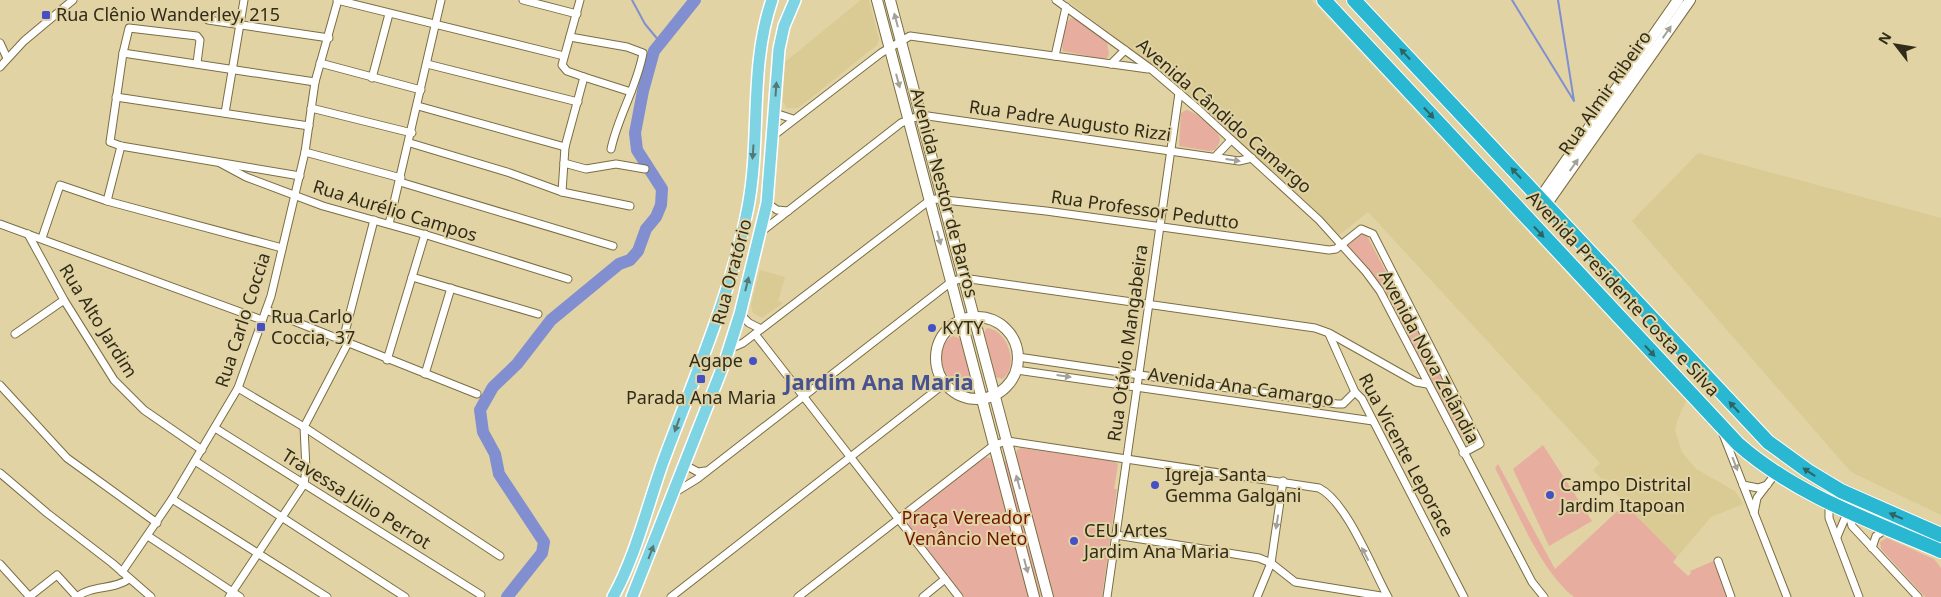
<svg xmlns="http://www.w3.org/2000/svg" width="1941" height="597" viewBox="0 0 1941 597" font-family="'Noto Sans',sans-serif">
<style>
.built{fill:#daca93}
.green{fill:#e7aea0}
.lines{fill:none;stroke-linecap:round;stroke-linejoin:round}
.stream{stroke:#818fd0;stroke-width:2}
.river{stroke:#818fd0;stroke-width:12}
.street-casing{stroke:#7b6e43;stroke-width:9}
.secondary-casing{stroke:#7b6e43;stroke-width:12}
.primary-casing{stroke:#fff;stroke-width:14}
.highway-casing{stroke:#fff;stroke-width:16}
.street{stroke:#fff;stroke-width:7}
.secondary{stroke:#fff;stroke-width:10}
.primary{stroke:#7fd4e4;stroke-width:11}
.highway{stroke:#29b7d2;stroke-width:14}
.oneway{fill:#a2a098}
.oneway2{fill:#2e6463}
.oneway3{fill:#547874}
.poi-dot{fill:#4650c5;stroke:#e1d3a4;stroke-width:2}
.labels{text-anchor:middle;stroke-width:4;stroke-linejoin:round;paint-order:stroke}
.poi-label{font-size:18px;fill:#312c19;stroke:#e1d3a4;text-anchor:start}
.street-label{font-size:18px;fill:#312c19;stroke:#e1d3a4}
.park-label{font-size:18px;fill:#711601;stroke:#e1d3a4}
.district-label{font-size:22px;font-weight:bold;fill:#47528f;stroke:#e1d3a4}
</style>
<rect width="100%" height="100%" fill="#e1d3a4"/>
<g class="built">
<polygon points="861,0 869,0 879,39 877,45 798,108 787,108 783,102 785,62"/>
<polygon points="1070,0 1311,0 1686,401 1677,421 1675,431 1682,452 1696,469 1735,491 1743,504 1711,517 1677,557 1593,470 1600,463 1368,212 1339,235 1317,212 1183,90 1185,87 1179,80 1174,82 1069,2"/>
<polygon points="1698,153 1941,218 1941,515 1851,472 1632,221"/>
<polygon points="760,270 785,277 778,301 783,303 762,318 753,313 751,305"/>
</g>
<g class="green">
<path d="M 1071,18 L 1076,19 L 1107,42 L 1109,54 L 1107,58 L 1102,59 L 1063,51 C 1061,43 1064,23 1071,18 Z"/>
<path d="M 1186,110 C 1193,110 1220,131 1220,139 C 1220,143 1217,147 1215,150 L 1209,151 L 1179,146 L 1181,113 Z"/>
<polygon points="1362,234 1367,236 1471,433 1462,438 1387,295 1373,274 1347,244"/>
<path d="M 987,328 C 1008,330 1020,367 1002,379 L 993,376 L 983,334 Z"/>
<path d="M 953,336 L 961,339 L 973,384 L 968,391 C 946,387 929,349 953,336 Z"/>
<polygon points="1543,445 1592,521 1549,546 1513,469"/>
<polygon points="1021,448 1114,461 1118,464 1114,489 1117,489 1102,597 1053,597 1016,455 1017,450"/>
<polygon points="985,457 993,459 1031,597 964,597 909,526 909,515"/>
<polygon points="1005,461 1008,462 1041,596 1038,595 1004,462"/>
<path d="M 1498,464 L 1555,569 L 1625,504 L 1677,557 L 1673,562 L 1688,576 L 1691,573 L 1690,571 L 1716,560 L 1728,597 L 1574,597 C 1540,571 1515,506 1495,468 Z"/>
<polygon points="1887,538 1934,559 1941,568 1941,597 1925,597 1881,549 1880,542"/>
</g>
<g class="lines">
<g class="stream">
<polyline points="632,0 645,24 660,42"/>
<polyline points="1512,0 1574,101 1558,0"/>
</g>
<polyline class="river" points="507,597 542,553 544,542 499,474 495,454 483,432 480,410 493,387 517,364 551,320 619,264 630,260 638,251 646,229 656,217 661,205 662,189 637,150 635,133 643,91 654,51 695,0"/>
<g class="street-casing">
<g id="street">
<polyline points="337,0 564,56"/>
<polyline points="523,0 577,14"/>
<polyline points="1056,0 1151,69 1199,110 1319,220 1366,272 1380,291 1532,582 1544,597"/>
<polyline points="208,20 329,38"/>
<path d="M 570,37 L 627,47 L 643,53 C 637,87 618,116 611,149"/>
<polyline points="0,43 7,58"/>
<polyline points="123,53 315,82"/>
<polyline points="1055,56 1066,7"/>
<polyline points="197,63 200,40 197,36 129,28 123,53 110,142 121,146 300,176"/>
<polyline points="320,63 421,90"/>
<polyline points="427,64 578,102"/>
<polyline points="1111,64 1125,50"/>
<polyline points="0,67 24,41 73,0"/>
<polyline points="584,77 631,92"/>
<polyline points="372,78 389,14"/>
<polyline points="116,97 309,126"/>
<polyline points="418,106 565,147"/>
<polyline points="311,108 412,133"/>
<polyline points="225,113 244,0"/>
<polyline points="775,113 793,119"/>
<polyline points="773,136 881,53 910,36 1148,69"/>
<polyline points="410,143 510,173 562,192 630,206"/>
<polyline points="305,152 401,178"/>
<polyline points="1215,157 1231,140"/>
<polyline points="220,163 246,177 323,206 430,236 568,279"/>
<polyline points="564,163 586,169 616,164 645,169"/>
<polyline points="400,182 613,246"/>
<polyline points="562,192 565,147 584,77 567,71 562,65 580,0"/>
<polyline points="107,201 121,146"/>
<polyline points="767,203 777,210 788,211"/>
<polyline points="0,224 262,320"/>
<polyline points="389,224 441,0"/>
<polyline points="761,232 901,123 921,115 1239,161 1252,158"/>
<polyline points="28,234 64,300 114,380 144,410 202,450"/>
<polyline points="42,238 60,185 107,201 282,248"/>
<polyline points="412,277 538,314"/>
<polyline points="266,310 477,394"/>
<polyline points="740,314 749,323 761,329"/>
<polyline points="15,334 64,300"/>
<polyline points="755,334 959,597"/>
<polyline points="1329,334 1355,392 1362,399 1464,597"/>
<polyline points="343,340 374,220"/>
<polyline points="729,349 743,343 930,200 936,199 1046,211 1329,250 1336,249 1361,229 1373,234 1480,444 1463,453"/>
<polyline points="1018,357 1337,404 1343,404 1355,392"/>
<polyline points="387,360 425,234"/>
<polyline points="1016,370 1373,421"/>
<polyline points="425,374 451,288"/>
<polyline points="0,385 67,458 157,523"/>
<polyline points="238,388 304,427 500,556"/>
<polyline points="215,428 481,595"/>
<polyline points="1723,434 1787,597"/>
<polyline points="195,461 405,597"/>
<polyline points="685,465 698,472 705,471"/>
<polyline points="0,473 47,513 112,563 151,597"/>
<polyline points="1743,485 1758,488 1767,485"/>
<polyline points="674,493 697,479 951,282 963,278 1315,328 1329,333 1416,382 1427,384"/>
<polyline points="1851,496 1848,511 1852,526 1918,597"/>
<polyline points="172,499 327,597"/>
<polyline points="1829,502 1829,518 1859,597"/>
<polyline points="1754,513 1757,498 1776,473"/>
<polyline points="1116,535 1259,558 1271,563 1295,582 1387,597"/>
<polyline points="148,536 240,597"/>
<polyline points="1837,537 1848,511"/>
<polyline points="1872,548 1876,536 1886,529"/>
<polyline points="1718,561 1731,597"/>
<polyline points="0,564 29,596"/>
<polyline points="122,572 172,499 238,388 271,296 305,152 315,82 338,0"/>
<polyline points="29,597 57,575 77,597"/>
<path d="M 77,597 C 91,585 114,590 129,579"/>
<polyline points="229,597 304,484 306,469 304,427 348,343"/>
<polyline points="671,597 944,384"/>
<path d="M 798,597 L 994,445 L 1007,441 L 1319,488 C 1347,502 1372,568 1388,597"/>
<polyline points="923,597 945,579"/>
<polyline points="1107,597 1179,93"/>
<polyline points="1257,597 1271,563 1283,481"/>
</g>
</g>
<g class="secondary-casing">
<g id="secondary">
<polyline points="877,0 1034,597"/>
<polyline points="890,0 1048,597"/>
<polyline points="1540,198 1678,0"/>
<polyline points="1546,205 1690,0"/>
<circle cx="977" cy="358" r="41"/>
</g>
</g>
<g class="primary-casing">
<g id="primary">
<path d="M 613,597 C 636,555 647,507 663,462 C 694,378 731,295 748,207 C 761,139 749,66 772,0"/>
<polyline points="632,597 725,361 740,314 767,203 779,49 784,26 795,0"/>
</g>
</g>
<g class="highway-casing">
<g id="highway">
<path d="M 1324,0 L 1738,444 C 1796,495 1871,521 1941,551"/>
<polyline points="1354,0 1768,442 1808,471 1841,491 1941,535"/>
</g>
</g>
<use href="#street" class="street"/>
<use href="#secondary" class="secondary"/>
<use href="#primary" class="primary"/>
<use href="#highway" class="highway"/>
</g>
<defs><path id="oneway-solid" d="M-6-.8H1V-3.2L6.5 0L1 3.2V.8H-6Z" transform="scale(1.25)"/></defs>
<g class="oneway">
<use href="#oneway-solid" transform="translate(896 20) rotate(-105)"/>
<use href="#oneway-solid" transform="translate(1667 32) rotate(-55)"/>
<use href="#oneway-solid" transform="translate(898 81) rotate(75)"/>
<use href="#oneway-solid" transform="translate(1233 160) rotate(8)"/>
<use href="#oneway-solid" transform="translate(1574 165) rotate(-55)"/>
<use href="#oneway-solid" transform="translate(939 238) rotate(75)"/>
<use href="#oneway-solid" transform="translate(1064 376) rotate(8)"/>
<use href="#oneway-solid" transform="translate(1735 464) rotate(69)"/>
<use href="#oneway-solid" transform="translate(1018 482) rotate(-105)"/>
<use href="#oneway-solid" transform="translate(1277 522) rotate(99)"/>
<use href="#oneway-solid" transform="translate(1365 554) rotate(-117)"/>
<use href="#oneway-solid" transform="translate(1026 566) rotate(75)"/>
</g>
<g class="oneway2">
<use href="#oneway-solid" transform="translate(1405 54) rotate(-133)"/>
<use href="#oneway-solid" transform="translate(1429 113) rotate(47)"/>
<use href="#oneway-solid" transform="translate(1516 173) rotate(-133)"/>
<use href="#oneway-solid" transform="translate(1539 232) rotate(47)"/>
<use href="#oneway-solid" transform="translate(1650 351) rotate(47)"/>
<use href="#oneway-solid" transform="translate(1734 407) rotate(-133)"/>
<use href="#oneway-solid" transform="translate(1809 472) rotate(-146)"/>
<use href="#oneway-solid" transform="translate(1896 516) rotate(-157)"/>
</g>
<g class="oneway3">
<use href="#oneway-solid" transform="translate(776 89) rotate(-86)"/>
<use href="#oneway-solid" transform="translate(753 152) rotate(94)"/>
<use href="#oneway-solid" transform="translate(747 284) rotate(-76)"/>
<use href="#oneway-solid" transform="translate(677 425) rotate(110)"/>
<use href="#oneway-solid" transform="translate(651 552) rotate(-69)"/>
</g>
<g class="poi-dot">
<rect x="41" y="10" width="10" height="10" rx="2.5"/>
<rect x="256" y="322" width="10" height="10" rx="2.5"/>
<circle cx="932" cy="328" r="5"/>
<circle cx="753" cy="361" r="5"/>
<rect x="696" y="374" width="10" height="10" rx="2.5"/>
<circle cx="1155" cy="485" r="5"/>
<circle cx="1550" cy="495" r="5"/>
<circle cx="1074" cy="541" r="5"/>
</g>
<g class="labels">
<g class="poi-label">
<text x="56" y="21">Rua Clênio Wanderley, 215</text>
<text x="271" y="323">Rua Carlo<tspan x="271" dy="21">Coccia, 37</tspan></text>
<text x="942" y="334">KYTY</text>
<text x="743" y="367" text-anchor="end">Agape</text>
<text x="701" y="404" text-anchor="middle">Parada Ana Maria</text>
<text x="1165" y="481">Igreja Santa<tspan x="1165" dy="21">Gemma Galgani</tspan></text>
<text x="1560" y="491">Campo Distrital<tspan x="1560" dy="21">Jardim Itapoan</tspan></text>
<text x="1084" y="537">CEU Artes<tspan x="1084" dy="21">Jardim Ana Maria</tspan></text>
</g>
<g class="street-label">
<text transform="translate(1605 93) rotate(-55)" y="6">Rua Almir Ribeiro</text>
<text transform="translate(1224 116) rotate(41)" y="6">Avenida Cândido Camargo</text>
<text transform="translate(1070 121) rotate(8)" y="6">Rua Padre Augusto Rizzi</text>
<text transform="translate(944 193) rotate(75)" y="6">Avenida Nestor de Barros</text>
<text transform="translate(1145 210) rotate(8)" y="6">Rua Professor Pedutto</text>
<text transform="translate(395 211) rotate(17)" y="6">Rua Aurélio Campos</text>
<text transform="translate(732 272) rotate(-75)" y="6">Rua Oratório</text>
<text transform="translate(1623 294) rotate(47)" y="6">Avenida Presidente Costa e Silva</text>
<text transform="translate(243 320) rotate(-72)" y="6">Rua Carlo Coccia</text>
<text transform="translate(98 321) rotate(58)" y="6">Rua Alto Jardim</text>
<text transform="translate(1128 343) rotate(-82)" y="6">Rua Otávio Mangabeira</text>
<text transform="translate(1429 357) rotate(62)" y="6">Avenida Nova Zelândia</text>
<text transform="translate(1241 387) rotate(8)" y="6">Avenida Ana Camargo</text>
<text transform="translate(1406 455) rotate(62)" y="6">Rua Vicente Leporace</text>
<text transform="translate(356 499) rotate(32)" y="6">Travessa Júlio Perrot</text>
</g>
<g class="park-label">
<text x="966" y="524">Praça Vereador<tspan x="966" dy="21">Venâncio Neto</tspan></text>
</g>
<g class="district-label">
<text x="879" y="390">Jardim Ana Maria</text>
</g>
</g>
<g transform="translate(1896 45) rotate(301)" stroke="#e1d3a4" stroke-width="4" paint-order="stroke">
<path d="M0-4L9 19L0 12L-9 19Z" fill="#312c19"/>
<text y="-8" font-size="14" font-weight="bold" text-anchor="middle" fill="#312c19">N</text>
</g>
</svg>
